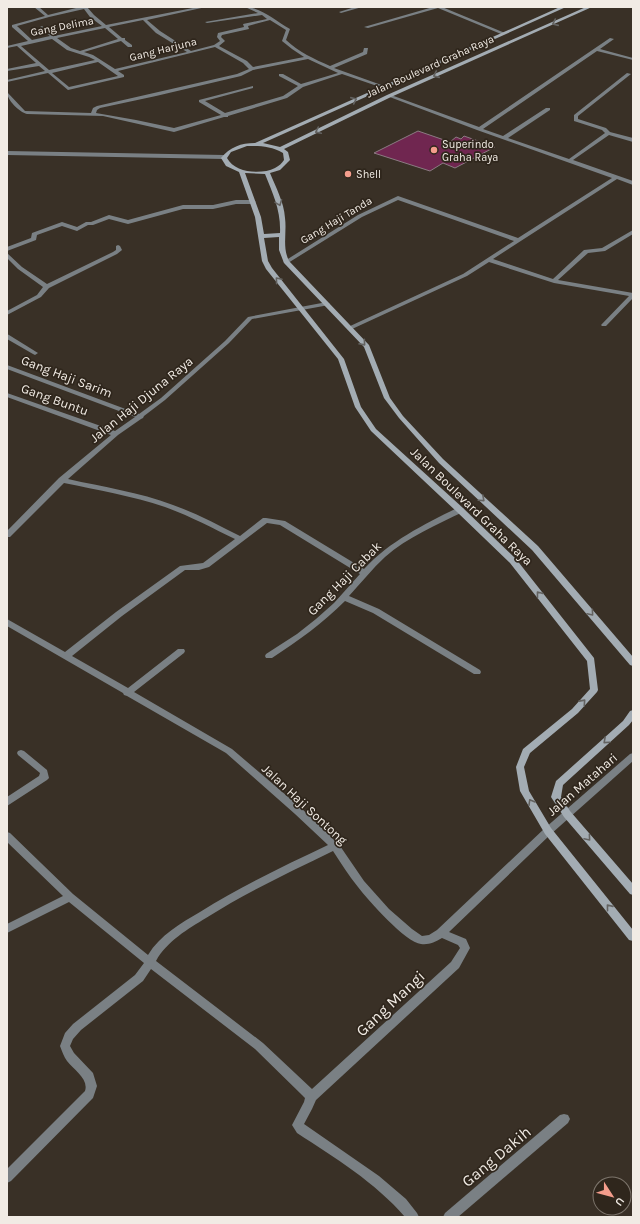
<svg xmlns="http://www.w3.org/2000/svg" width="640" height="1224" viewBox="0 0 640 1224" font-family="Karla,sans-serif">
<style>
.building{fill:#702650;stroke:#8b7b82}
.lines{fill:none;stroke-linecap:round;stroke-linejoin:round}
.minor{fill:#7a8084;fill-rule:evenodd}
.tertiary{fill:#7a8084;fill-rule:evenodd}
.secondary{fill:#a3acb3;fill-rule:evenodd}
.oneway{stroke:#636260}
.poi-dot{fill:#f49d8c;stroke:#2f261c;stroke-width:1.5}
.labels{text-anchor:middle;stroke-width:3.5;stroke-linejoin:round;paint-order:stroke}
.far-street-label{font-size:11px;fill:#f1ebe4;stroke:#2f261c}
.far-poi-label{font-size:11px;fill:#f1ebe4;stroke:#2f261c;text-anchor:start}
.street-label{font-size:13px;fill:#f1ebe4;stroke:#2f261c}
.near-street-label{font-size:16px;fill:#f1ebe4;stroke:#2f261c}
</style>
<rect width="100%" height="100%" fill="#393026"/>
<polygon class="building" points="418,131 450,142 456,137 461,139 464,136 495,147 455,168 443,163 430,171 374,153"/>
<g class="lines">
<g class="minor">
<path d="M 34,7 L 39,7 L 48,15 L 80,7 L 87,7 L 94,15 L 106,25 L 198,7 L 206,7 L 147,20 L 160,31 L 191,51 L 214,45 L 220,41 L 217,37 L 218,33 L 244,27 L 243,24 L 267,19 L 262,15 L 207,23 L 205,22 L 258,13 L 245,7 C 261,7 276,21 290,29 L 286,40 C 299,52 314,59 330,66 L 363,52 L 364,48 L 368,48 L 367,54 L 334,68 L 387,87 L 383,88 L 342,74 L 303,87 L 287,98 L 228,116 L 228,117 L 224,117 L 174,132 L 103,116 L 27,114 C 19,112 7,100 7,92 L 25,111 L 91,113 L 93,108 L 97,106 L 237,74 L 249,69 L 243,63 L 215,47 L 118,71 L 124,75 L 124,77 L 68,90 L 48,73 L 7,82 L 7,80 L 45,71 L 39,66 L 7,71 L 7,69 L 36,63 L 17,46 L 7,48 L 7,46 L 28,41 L 12,27 L 12,25 L 45,16 ZM 84,9 L 90,17 L 102,26 L 54,36 L 42,26 L 40,27 L 40,28 L 50,36 L 32,40 L 17,26 L 49,17 ZM 143,20 L 156,33 L 187,52 L 115,69 L 93,55 L 84,52 L 121,41 L 128,47 L 132,47 L 132,45 L 125,40 L 125,38 L 122,38 L 109,27 ZM 270,20 L 286,30 L 282,41 L 292,49 L 304,57 L 253,67 L 247,61 L 219,46 L 225,41 L 221,37 L 222,35 L 249,29 L 248,26 ZM 105,28 L 118,39 L 80,51 L 71,48 L 57,38 ZM 52,39 L 67,50 L 89,57 L 95,60 L 49,70 L 21,46 ZM 308,59 L 338,73 L 301,84 L 283,74 L 279,74 L 279,76 L 298,86 L 283,96 L 225,113 L 205,101 L 253,88 L 253,86 L 199,100 L 199,102 L 221,115 L 174,128 L 136,120 L 96,113 L 97,110 L 100,108 L 156,96 L 241,76 L 253,70 ZM 98,62 L 118,76 L 69,87 L 52,73 Z"/>
<polygon points="355,7 362,7 341,13 339,12"/>
<polygon points="433,7 442,7 505,33 501,34 438,8 368,28 364,27"/>
<polygon points="610,38 614,39 600,49 633,58 633,60 597,51 483,129 503,136 546,108 550,108 550,110 508,138 569,159 605,133 602,130 574,121 574,115 627,73 631,74 578,116 578,119 606,128 610,132 633,138 633,142 609,135 573,160 633,181 633,185 617,179 493,259 553,279 584,250 602,248 633,230 633,234 605,251 588,253 558,280 633,293 633,298 606,326 602,326 601,325 629,296 554,283 489,262 467,276 352,329 348,329 348,327 463,274 514,241 398,200 362,217 288,263 283,262 358,215 398,196 518,238 612,178 477,130 387,96 391,95 479,127"/>
<polygon points="236,200 253,200 256,202 253,204 236,204 213,209 183,209 128,224 109,219 93,225 88,225 77,231 62,226 37,235 36,240 7,251 7,247 31,238 32,233 62,222 77,227 86,222 91,222 109,215 128,220 183,205 213,205"/>
<polygon points="118,245 120,246 122,250 117,254 49,288 41,297 7,315 7,311 37,295 43,287 18,269 7,258 7,253 22,267 47,284 113,252 116,250 116,246"/>
<path d="M 327,302 L 330,304 L 329,305 L 252,319 L 229,343 L 165,400 L 144,416 L 143,418 L 141,419 L 118,435 L 68,479 C 103,487 139,492 173,505 C 196,513 218,525 240,536 L 263,518 L 266,518 L 285,521 L 364,569 C 390,541 423,525 457,508 L 463,508 L 464,510 L 463,512 C 436,525 408,537 385,557 C 372,569 361,583 349,596 L 379,609 L 480,670 L 481,672 L 480,674 L 474,674 L 373,613 L 345,601 C 323,623 298,641 272,658 L 266,658 L 265,656 L 266,654 L 297,634 L 316,619 L 334,603 L 360,574 L 280,525 L 267,523 L 209,567 L 199,570 L 185,570 L 122,616 L 72,656 L 128,688 L 178,649 L 184,649 L 185,651 L 184,653 L 134,692 L 232,749 L 301,808 L 338,843 L 364,881 L 389,909 L 412,929 L 422,936 L 429,935 L 437,930 L 545,828 L 548,827 L 551,828 L 553,831 L 551,834 L 449,932 L 466,939 L 470,948 L 459,968 L 316,1100 L 312,1109 L 304,1124 L 379,1176 L 406,1199 L 417,1213 L 419,1217 L 405,1217 C 375,1182 335,1158 297,1133 L 292,1125 L 304,1102 L 305,1098 L 302,1095 L 255,1049 L 151,969 L 143,981 L 81,1030 L 73,1039 L 70,1046 L 74,1053 L 93,1073 L 97,1086 L 93,1098 L 11,1181 L 7,1183 L 7,1169 L 85,1091 C 89,1079 74,1070 67,1061 C 64,1057 62,1051 60,1046 L 65,1033 L 73,1024 L 135,975 L 144,963 L 69,902 L 7,933 L 7,924 L 63,896 L 7,842 L 7,832 L 10,833 L 73,894 L 148,955 C 160,935 181,923 200,912 C 241,886 284,866 328,845 L 295,814 L 226,753 L 127,696 L 124,695 L 123,693 L 7,626 L 7,619 L 65,652 L 116,612 L 180,566 L 203,563 L 235,539 C 212,528 190,516 165,507 C 132,496 98,490 64,483 L 10,537 L 7,537 L 7,531 L 59,478 L 111,435 L 7,397 L 7,393 L 115,431 L 135,417 L 7,369 L 7,365 L 139,414 L 161,398 L 225,341 L 248,317 ZM 333,851 C 341,863 349,876 358,887 C 368,900 406,943 421,944 C 429,945 435,942 442,938 L 458,945 L 460,948 L 451,962 L 312,1089 L 263,1043 L 156,961 C 167,941 188,929 206,918 C 247,892 290,872 333,851 Z"/>
<polygon points="7,334 9,335 38,353 35,355 33,354 7,339"/>
<polygon points="21,750 24,751 47,770 49,778 47,780 7,806 7,797 39,776 40,773 18,755 17,753 18,751"/>
<polygon points="564,1114 568,1115 570,1119 568,1123 458,1217 443,1217 445,1213 560,1115"/>
</g>
<g class="tertiary">
<polygon points="7,151 224,155 227,157 224,159 7,155"/>
<polygon points="633,753 633,761 551,834 548,835 545,834 543,831 545,828 630,754"/>
</g>
<g class="secondary">
<path d="M 560,7 L 566,7 L 263,143 L 280,147 L 387,95 L 586,7 L 592,7 L 391,97 L 284,149 L 288,152 L 290,160 L 280,170 L 270,173 C 276,188 284,202 285,218 C 287,233 282,247 289,261 L 369,345 L 390,398 L 403,416 L 443,459 L 538,546 L 633,657 L 633,666 L 630,665 L 532,550 L 439,463 L 399,418 L 384,398 L 364,347 L 284,263 L 279,250 L 279,237 L 264,238 L 268,261 L 272,268 L 344,359 L 361,407 L 376,429 L 463,508 L 516,559 L 594,658 L 598,690 L 597,692 L 578,713 L 530,753 L 524,767 L 529,791 L 551,828 L 633,930 L 633,941 L 629,940 L 545,834 L 520,791 L 516,767 L 523,749 L 572,709 L 590,689 L 587,661 L 510,563 L 457,512 L 371,431 L 355,407 L 338,359 L 266,269 L 262,261 L 255,217 L 239,172 L 226,166 L 221,158 C 230,147 241,143 255,143 ZM 247,146 C 260,146 271,146 283,153 L 284,160 C 282,163 279,166 275,168 C 261,175 235,173 227,158 L 231,152 ZM 245,173 L 265,174 C 273,194 281,211 280,233 L 264,234 L 261,217 Z"/>
<polygon points="633,710 633,720 629,725 563,785 561,797 570,811 633,884 633,895 630,894 564,817 551,797 556,781 623,721 630,711"/>
</g>
</g>
<defs><path id="oneway-chevron" d="M-2-3.5L2.5 0L-2 3.5" fill="none" stroke-width="1.6" stroke-linecap="round" stroke-linejoin="round"/></defs>
<g class="oneway">
<use href="#oneway-chevron" transform="translate(555 23) rotate(156)"/>
<use href="#oneway-chevron" transform="translate(436 75) rotate(156)"/>
<use href="#oneway-chevron" transform="translate(354 100) rotate(-24)"/>
<use href="#oneway-chevron" transform="translate(318 131) rotate(154)"/>
<use href="#oneway-chevron" transform="translate(279 203) rotate(69)"/>
<use href="#oneway-chevron" transform="translate(278 280) rotate(-130)"/>
<use href="#oneway-chevron" transform="translate(363 343) rotate(49)"/>
<use href="#oneway-chevron" transform="translate(482 499) rotate(42)"/>
<use href="#oneway-chevron" transform="translate(539 594) rotate(-128)"/>
<use href="#oneway-chevron" transform="translate(591 613) rotate(50)"/>
<use href="#oneway-chevron" transform="translate(583 702) rotate(-48)"/>
<use href="#oneway-chevron" transform="translate(606 741) rotate(138)"/>
<use href="#oneway-chevron" transform="translate(531 802) rotate(-120)"/>
<use href="#oneway-chevron" transform="translate(588 838) rotate(50)"/>
<use href="#oneway-chevron" transform="translate(609 907) rotate(-129)"/>
</g>
<g class="poi-dot">
<circle cx="434" cy="150" r="4"/>
<circle cx="348" cy="174" r="4"/>
</g>
<g class="labels">
<g class="far-street-label">
<text transform="translate(62 26) rotate(-11)" y="4">Gang Delima</text>
<text transform="translate(163 49) rotate(-14)" y="4">Gang Harjuna</text>
<text transform="translate(430 66) rotate(-24)" y="4">Jalan Boulevard Graha Raya</text>
<text transform="translate(336 220) rotate(-31)" y="4">Gang Haji Tanda</text>
</g>
<g class="far-poi-label">
<text x="442" y="148">Superindo<tspan x="442" dy="13">Graha Raya</tspan></text>
<text x="356" y="178">Shell</text>
</g>
<g class="street-label">
<text transform="translate(67 376) rotate(21)" y="5">Gang Haji Sarim</text>
<text transform="translate(55 399) rotate(20)" y="5">Gang Buntu</text>
<text transform="translate(141 399) rotate(-39)" y="5">Jalan Haji Djuna Raya</text>
<text transform="translate(472 506) rotate(44)" y="5">Jalan Boulevard Graha Raya</text>
<text transform="translate(344 578) rotate(-45)" y="5">Gang Haji Cabak</text>
<text transform="translate(582 784) rotate(-41)" y="5">Jalan Matahari</text>
<text transform="translate(305 804) rotate(43)" y="5">Jalan Haji Sontong</text>
</g>
<g class="near-street-label">
<text transform="translate(390 1003) rotate(-43)" y="6">Gang Mangi</text>
<text transform="translate(496 1156) rotate(-40)" y="6">Gang Dakih</text>
</g>
</g>
<rect width="640" height="1224" fill="none" stroke="#f1ebe4" stroke-width="16"/>
<g transform="translate(612 1196) rotate(126)"><circle r="19" fill="#2f261c" stroke="#7d756c"/>
<path d="M0-3L7 15L0 10L-7 15Z" fill="#f49d8c"/>
<text y="-6" font-size="11" font-weight="bold" text-anchor="middle" fill="#f1ebe4">U</text>
</g>
</svg>
